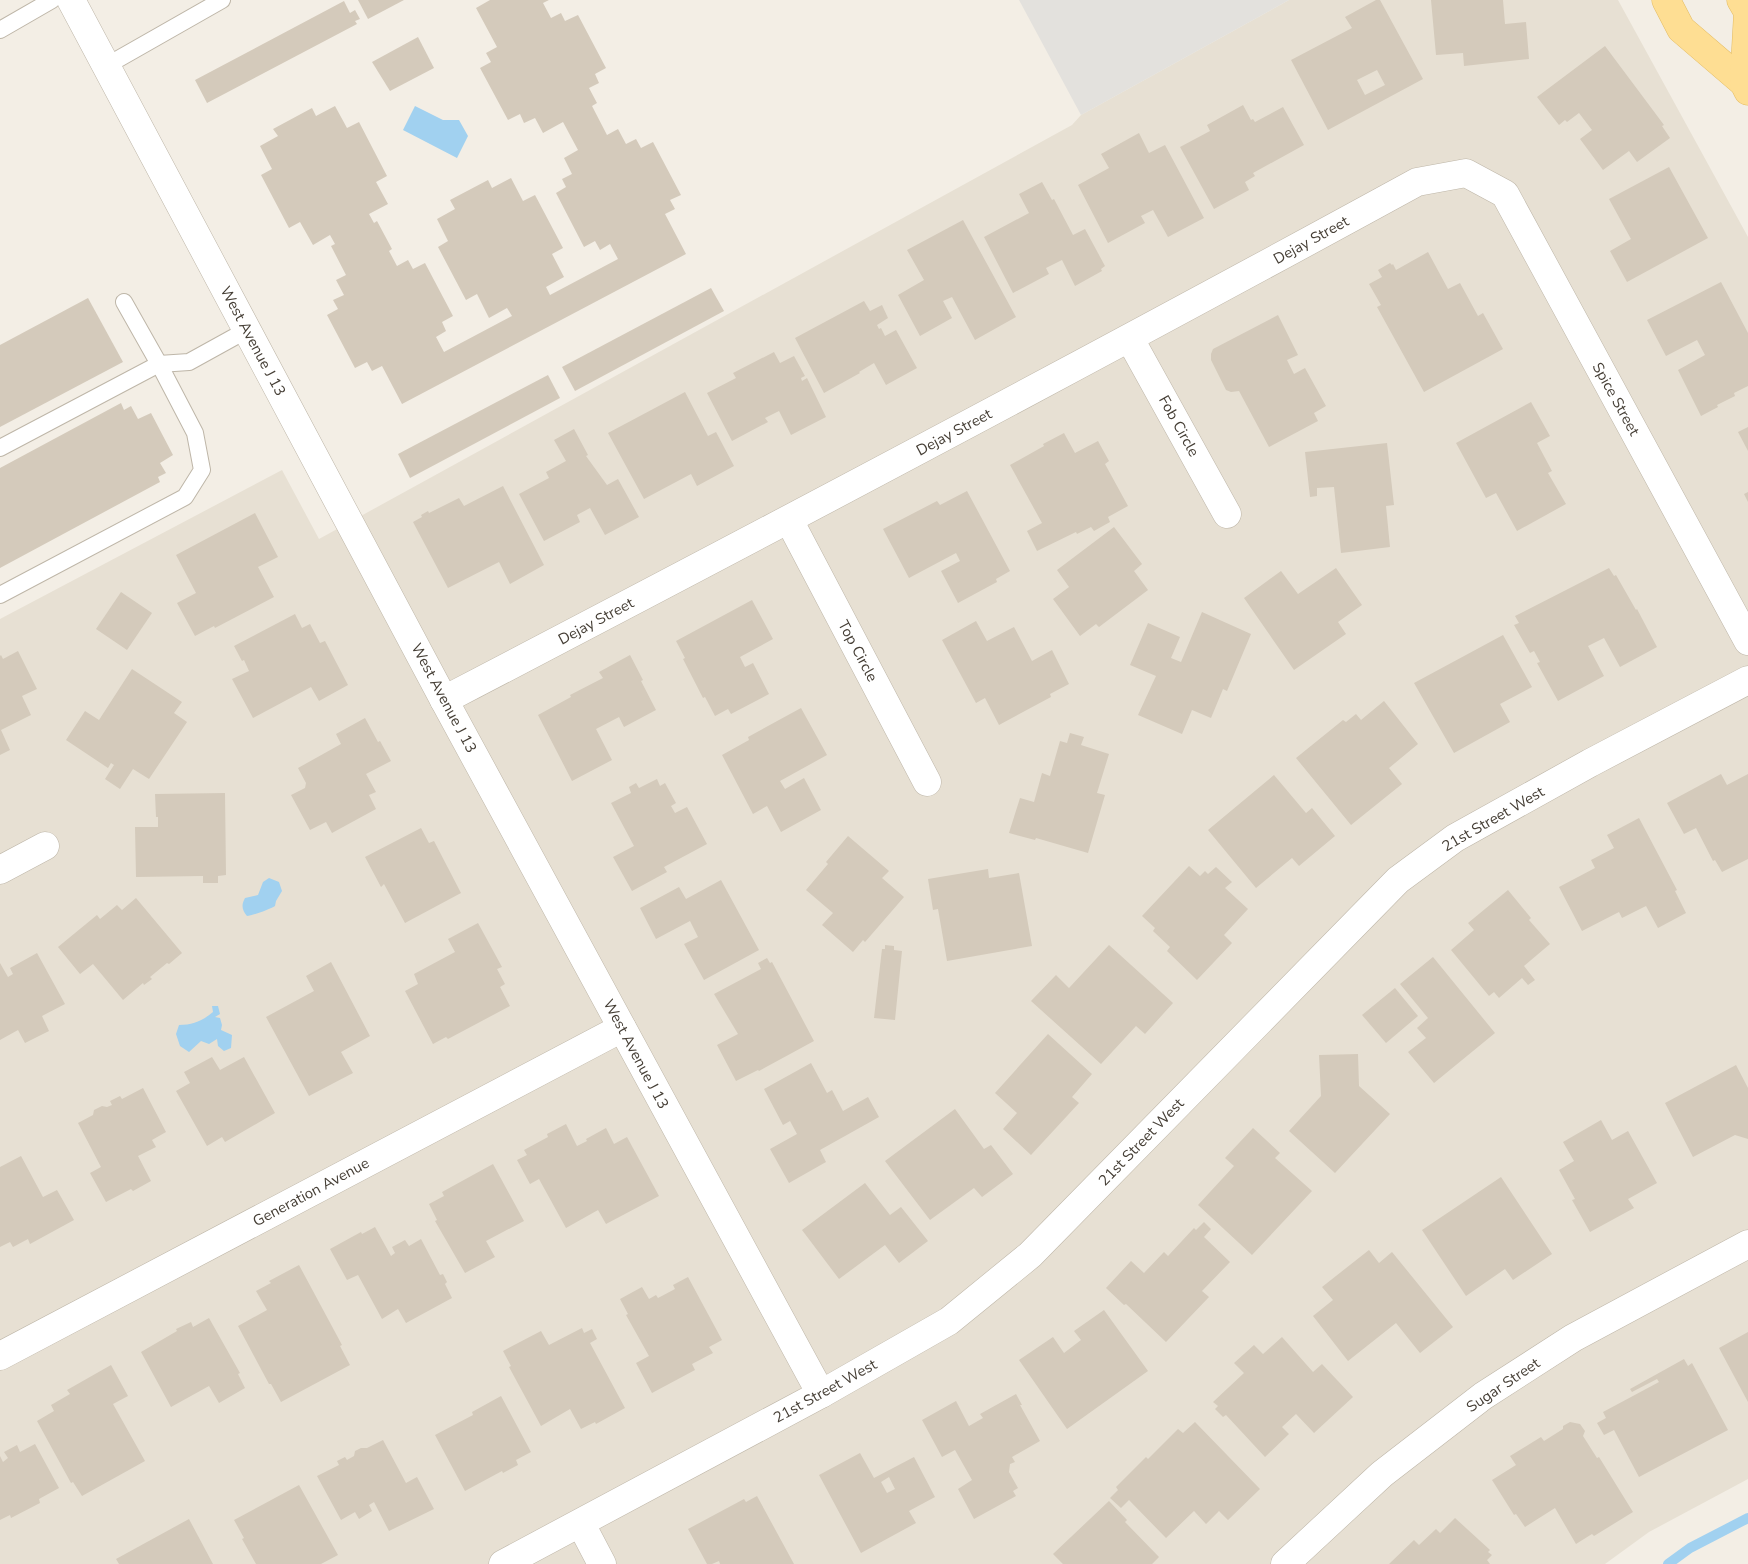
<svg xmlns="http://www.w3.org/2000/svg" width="1748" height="1564" viewBox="0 0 1748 1564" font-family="'Nunito Sans',sans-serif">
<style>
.residential{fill:#e7e0d3}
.parking{fill:#e3e1dd}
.water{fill:#a1d1f0}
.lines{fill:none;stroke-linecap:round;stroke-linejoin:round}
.stream{stroke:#a1d1f0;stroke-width:10}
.building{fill:#d4cabb;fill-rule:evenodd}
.service-casing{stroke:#beb6a8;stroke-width:18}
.minor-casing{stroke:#beb6a8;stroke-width:29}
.primary-casing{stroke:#e3bb62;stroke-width:29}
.service{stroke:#fff;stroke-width:16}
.minor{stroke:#fff;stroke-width:28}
.primary{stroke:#fede93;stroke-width:28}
.labels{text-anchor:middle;stroke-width:4;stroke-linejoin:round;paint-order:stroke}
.street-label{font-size:15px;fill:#453e35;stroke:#fff}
</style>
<rect width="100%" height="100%" fill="#f3eee5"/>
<polygon class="residential" points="1289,0 1618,0 1748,237 1748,1479 1649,1532 1605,1564 0,1564 0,619 282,470 319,539 1072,125 1081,115"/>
<polygon class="parking" points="1019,0 1289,0 1081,115"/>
<g class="water">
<polygon points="415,106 443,120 459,120 468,136 457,158 403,130"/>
<path d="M 269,878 L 279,882 L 282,891 L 276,901 L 275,906 C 270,909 252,916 247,916 C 242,910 241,905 245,898 L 258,895 L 263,882 Z"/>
<path d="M 212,1006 L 218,1006 L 220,1014 L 215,1017 L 220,1018 L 222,1025 L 221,1030 L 232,1035 L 231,1048 L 224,1051 L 218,1046 L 217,1039 L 209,1044 L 201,1041 L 189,1052 L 180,1046 L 176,1034 L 179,1025 C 193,1025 202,1021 213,1012 Z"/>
</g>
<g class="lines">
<polyline class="stream" points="1668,1564 1690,1548 1748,1518"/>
</g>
<g class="building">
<polygon points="358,0 404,0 368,19"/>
<polygon points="490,0 549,0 543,3 551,18 561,13 565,21 578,15 606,68 595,74 599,83 589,88 597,103 592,106 607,135 618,129 626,144 636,139 641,148 653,142 681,195 670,200 675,209 665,214 686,254 402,404 382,366 372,371 367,362 355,368 327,315 338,309 333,300 344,295 336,280 346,275 331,246 335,244 330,235 313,245 300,222 289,228 261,175 272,169 260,146 278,136 273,129 312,108 316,116 335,106 347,128 359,122 387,176 376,182 388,204 369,214 374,223 377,221 392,249 389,251 397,266 408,260 413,269 425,263 453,316 442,322 446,331 436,337 444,352 512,316 507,308 489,318 477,294 466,300 438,247 448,241 437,219 455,209 450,200 488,180 492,188 511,178 523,201 535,195 563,248 552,254 564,277 546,287 550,295 618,259 610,244 600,250 595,241 584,247 556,193 566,187 562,179 572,174 564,158 578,150 563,122 543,133 535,118 524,123 520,114 508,120 480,68 491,62 486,53 497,47 476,8"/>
<path d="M 1376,0 L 1380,0 L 1423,79 L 1328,130 L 1291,60 L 1352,28 L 1345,17 ZM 1377,70 L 1385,85 L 1365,95 L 1357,80 Z"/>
<polygon points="1431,0 1503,0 1505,24 1526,22 1529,59 1464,66 1463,53 1436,55"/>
<polygon points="344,1 350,13 355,10 360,19 355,21 357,24 207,103 195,80"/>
<polygon points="418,37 434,68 390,91 372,62"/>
<polygon points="1605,46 1664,125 1662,126 1670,138 1637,162 1629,151 1603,170 1580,139 1592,130 1579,113 1567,122 1565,120 1559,125 1537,97"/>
<polygon points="1243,105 1251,120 1253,119 1255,122 1283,107 1304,145 1253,173 1255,176 1245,182 1249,190 1214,209 1180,147 1210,131 1207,125"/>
<polygon points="1139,133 1149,153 1165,145 1204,218 1168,237 1153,210 1141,216 1145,223 1108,243 1078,185 1109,168 1101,154"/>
<polygon points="1669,167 1708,238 1627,282 1610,251 1631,239 1609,199"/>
<polygon points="1042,182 1052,200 1054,199 1073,235 1085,229 1105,266 1101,269 1102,271 1075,286 1062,260 1046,268 1049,274 1013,293 984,237 1029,213 1019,194"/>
<polygon points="963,220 1016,317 975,340 952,297 943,301 952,318 920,336 898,295 924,280 907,250"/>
<polygon points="1428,252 1448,289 1460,283 1478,316 1483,313 1503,349 1424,392 1377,307 1381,305 1369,284 1382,277 1378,270 1390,263 1392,265 1393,264 1396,270"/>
<polygon points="1721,282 1748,333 1748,386 1734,393 1735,396 1717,405 1718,407 1701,416 1678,370 1705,355 1697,340 1666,356 1647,320"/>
<polygon points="711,288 724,311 575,391 562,367"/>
<polygon points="88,298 123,362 0,427 0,345"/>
<polygon points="864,301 870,311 882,305 888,318 877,325 879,329 881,328 885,336 896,330 917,368 886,385 874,363 859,372 860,373 824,393 795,338"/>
<polygon points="1278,315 1298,355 1287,360 1294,374 1305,368 1326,406 1314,413 1318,421 1269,447 1239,391 1231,392 1226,390 1211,360 1211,354 1213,349"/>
<polygon points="774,352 780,363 794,356 805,376 801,378 802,381 807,378 826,417 791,435 779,411 765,418 768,422 732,441 707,393 736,378 733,373"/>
<polygon points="548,375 560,398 410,478 398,454"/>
<polygon points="685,392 708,436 716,432 734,466 697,486 691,474 644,499 608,433"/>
<polygon points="1531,402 1550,436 1537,443 1552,471 1548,473 1566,504 1517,531 1496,493 1486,498 1456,443"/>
<polygon points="121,403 124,410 131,406 138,419 151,413 173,455 160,463 166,473 158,477 160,482 0,568 0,468"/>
<polygon points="1748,427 1748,451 1738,432"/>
<polygon points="574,429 588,455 586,456 607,485 618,479 639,517 605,535 590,508 577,515 580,522 544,541 519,494 549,478 546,472 566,461 554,440"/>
<polygon points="1064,433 1075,453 1098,441 1109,461 1105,464 1128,506 1108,517 1110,522 1094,531 1091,527 1077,534 1076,532 1037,551 1027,531 1042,523 1010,465 1044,446 1043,444"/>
<polygon points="1387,443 1394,505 1386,506 1390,547 1341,553 1334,487 1317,488 1317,496 1310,497 1305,452"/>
<polygon points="503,486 544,565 510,584 499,562 448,588 413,522 422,517 421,515 428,511 429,513 459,498 464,506"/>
<polygon points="967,491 1010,571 996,579 997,582 958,603 941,571 960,561 956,553 909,578 883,529 937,501 940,505"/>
<polygon points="1748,492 1748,502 1744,494"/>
<polygon points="255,513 278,557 258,567 274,597 215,628 214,626 195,636 177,603 196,593 176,555"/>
<polygon points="1114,527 1142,564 1134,571 1148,590 1099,627 1096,624 1080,636 1053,599 1069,587 1057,570"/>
<polygon points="1336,568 1362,605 1338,622 1346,634 1294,670 1244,598 1281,571 1298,594"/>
<polygon points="1609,568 1614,576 1616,575 1636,610 1637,609 1657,647 1620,667 1604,638 1588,646 1604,676 1558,701 1537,663 1540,662 1534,651 1530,653 1514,625 1519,623 1515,616"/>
<polygon points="121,592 152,613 127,650 96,629"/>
<polygon points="752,600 773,639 740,657 745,667 753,663 769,694 731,714 728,709 715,716 705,697 703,698 683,659 685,658 676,641"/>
<polygon points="1202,612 1251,634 1227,691 1223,689 1211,718 1192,710 1182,734 1138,715 1156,676 1130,665 1148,623 1180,637 1171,658 1181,662"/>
<polygon points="295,614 302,628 310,624 320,643 325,641 348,685 319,701 311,687 253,718 232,679 249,671 244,660 242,661 234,646"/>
<polygon points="976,621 987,641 1014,627 1032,661 1052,650 1069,684 1050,694 1051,697 999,725 985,698 976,703 942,640"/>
<polygon points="1503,635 1532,687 1500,704 1510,722 1454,753 1414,683"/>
<polygon points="18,651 37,689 22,696 31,715 1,730 10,750 0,755 0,656 1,655 3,659"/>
<polygon points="630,655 643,680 641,681 656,710 624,727 619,717 596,729 612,760 572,781 538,715 571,697 570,695 603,678 599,672"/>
<polygon points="132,669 182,702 174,713 187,722 149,779 133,769 120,789 105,779 114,765 111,763 108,768 66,740 85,711 99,720"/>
<polygon points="1384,701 1418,744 1389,768 1402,784 1351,825 1296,758 1343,720 1346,722 1356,714 1361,720"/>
<polygon points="801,708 827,755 780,781 785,789 804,778 821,810 781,832 767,806 753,814 722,755 749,740 748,737"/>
<polygon points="365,718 378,742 380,741 391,761 366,774 376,792 369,795 376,809 332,833 326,822 310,830 291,795 305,788 306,783 298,768 341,744 336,734"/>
<polygon points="1070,733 1084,737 1081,745 1109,754 1097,793 1105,795 1088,853 1036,838 1035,840 1009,833 1020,798 1034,802 1042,773 1050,776 1060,741 1067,743"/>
<polygon points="1721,774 1727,785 1748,774 1748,859 1722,872 1715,860 1713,861 1696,828 1684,834 1667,803"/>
<polygon points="1274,775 1306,813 1312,808 1335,836 1299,866 1292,858 1256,888 1208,830"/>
<polygon points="657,779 660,786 665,783 676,803 671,806 675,813 687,807 707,844 664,867 667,872 632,891 613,857 634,846 611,803 631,793 629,787 636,783 639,788"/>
<polygon points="225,793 226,875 218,876 218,883 203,883 203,876 136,877 135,827 158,827 158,817 156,817 155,794"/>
<polygon points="1639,818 1677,890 1675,891 1686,913 1658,928 1646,906 1622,918 1619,912 1582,931 1559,887 1595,868 1591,860 1614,848 1607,835"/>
<polygon points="421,828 429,843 434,841 461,893 405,923 384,884 381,887 365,857"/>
<polygon points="848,836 889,871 882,878 904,897 865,942 863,940 853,952 822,925 833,913 806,890 828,864 826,862"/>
<polygon points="1189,866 1200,876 1205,871 1208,874 1216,867 1232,882 1225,888 1248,909 1224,935 1232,943 1197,980 1167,951 1170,947 1153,931 1155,928 1142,916"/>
<polygon points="988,869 989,878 1019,873 1032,946 947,961 938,909 933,910 928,879"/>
<polygon points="721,880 759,950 704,980 684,944 698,937 690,921 656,939 640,908 679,887 686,899"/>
<polygon points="1508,890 1531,918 1529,920 1550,944 1524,966 1535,980 1528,985 1522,978 1499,998 1494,992 1489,996 1451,950 1474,930 1468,923"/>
<polygon points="136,898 182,953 169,964 167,963 150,977 152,979 144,985 143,983 123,1000 93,964 80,974 58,947 97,915 100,919 117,905 122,910"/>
<polygon points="478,923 502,967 497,969 505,984 500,987 510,1006 448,1039 446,1037 433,1044 405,991 418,984 414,974 455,952 448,939"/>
<polygon points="885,945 894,946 894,950 902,951 895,1020 874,1018 882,949 885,949"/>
<polygon points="1109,945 1173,1003 1145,1034 1136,1026 1101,1064 1031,1001 1056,975 1069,988"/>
<polygon points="37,953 65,1004 42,1016 49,1031 25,1043 18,1030 0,1040 0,963 8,977 13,974 10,968"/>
<polygon points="1433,957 1495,1033 1434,1083 1408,1052 1426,1038 1417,1028 1428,1018 1400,984"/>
<polygon points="767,958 770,963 772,962 814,1041 759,1071 758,1070 736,1081 717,1045 738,1034 714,994 761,969 758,963"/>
<polygon points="331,962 370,1036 341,1052 353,1073 309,1096 266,1017 314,991 306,976"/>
<polygon points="1395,988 1418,1016 1386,1043 1362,1015"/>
<polygon points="1048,1034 1092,1074 1072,1097 1079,1103 1031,1155 1003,1129 1017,1113 995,1093"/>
<polygon points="1358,1054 1359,1086 1390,1114 1335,1173 1289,1131 1321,1096 1319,1055"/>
<polygon points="212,1057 220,1070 244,1057 275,1113 225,1142 222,1137 207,1146 176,1091 190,1083 184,1072"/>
<polygon points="811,1063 827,1093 832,1090 843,1111 868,1097 879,1117 820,1150 826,1162 789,1183 770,1149 797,1134 790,1121 783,1125 764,1089"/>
<polygon points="1736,1065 1748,1088 1748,1139 1735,1135 1693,1157 1665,1103"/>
<polygon points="143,1088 166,1132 152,1140 156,1147 138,1156 151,1181 133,1191 131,1189 106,1202 90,1173 101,1167 78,1123 93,1115 94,1110 102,1106 107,1107 112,1105 110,1101 120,1096 122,1099"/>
<polygon points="955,1109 984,1149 991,1145 1013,1174 982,1197 974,1188 930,1220 885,1161"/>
<polygon points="1601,1120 1612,1140 1628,1131 1657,1183 1628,1199 1634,1208 1590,1232 1572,1200 1575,1199 1559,1170 1574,1161 1563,1142"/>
<polygon points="566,1124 577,1146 587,1141 586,1139 606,1128 614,1144 627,1137 659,1196 606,1224 598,1210 566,1228 539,1179 530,1184 517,1160 527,1155 524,1150 548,1137 547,1134"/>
<polygon points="1253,1128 1280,1153 1275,1158 1312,1191 1252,1255 1198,1205 1234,1166 1225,1158"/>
<polygon points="21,1156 43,1197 57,1190 74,1220 30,1244 28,1239 13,1247 10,1242 0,1247 0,1167"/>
<polygon points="493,1164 524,1221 486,1241 495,1257 465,1273 435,1221 437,1220 429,1204 444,1196 442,1192"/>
<polygon points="1501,1177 1552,1254 1513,1280 1505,1269 1466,1296 1422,1230"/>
<polygon points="865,1183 890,1215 901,1207 928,1241 899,1263 885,1245 839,1279 802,1230"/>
<polygon points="1204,1222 1211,1229 1204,1237 1230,1262 1202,1291 1209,1297 1166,1342 1126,1304 1124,1305 1106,1288 1131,1261 1144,1273 1164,1252 1168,1256 1194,1228 1196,1230"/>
<polygon points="375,1227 391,1256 395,1253 392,1247 405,1240 409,1246 421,1239 440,1275 443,1274 447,1282 445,1284 452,1298 406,1323 398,1309 382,1319 358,1275 347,1280 330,1249 361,1232 362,1234"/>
<polygon points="1369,1250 1379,1263 1392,1252 1453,1327 1420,1353 1396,1323 1348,1361 1313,1316 1333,1300 1322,1287"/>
<polygon points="299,1265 342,1345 340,1346 350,1365 281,1402 271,1384 269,1384 238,1326 267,1310 256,1291 271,1283 269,1281"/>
<polygon points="688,1277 722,1340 709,1347 713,1353 692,1364 695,1370 652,1393 636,1363 649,1356 626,1315 628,1314 620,1299 642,1287 649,1299 656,1295 658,1298 675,1289 673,1285"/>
<polygon points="1104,1310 1148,1371 1067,1429 1019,1360 1053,1337 1064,1353 1081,1340 1074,1331"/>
<polygon points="209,1318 240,1373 238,1374 245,1388 219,1403 209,1386 171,1407 141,1352 177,1331 176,1329 191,1322 193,1327"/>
<polygon points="582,1328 584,1333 592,1329 597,1339 590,1343 625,1408 596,1424 595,1422 581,1429 570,1409 541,1426 509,1367 511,1366 503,1351 541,1331 549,1345"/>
<polygon points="1748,1332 1748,1402 1719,1348"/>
<polygon points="1282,1337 1313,1372 1322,1364 1353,1397 1314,1433 1296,1414 1282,1427 1289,1434 1265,1457 1226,1415 1223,1417 1215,1409 1218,1406 1213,1402 1244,1373 1234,1363 1254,1345 1263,1354"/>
<polygon points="1684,1359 1688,1366 1692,1363 1728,1430 1639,1477 1614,1430 1604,1435 1597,1423 1606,1418 1603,1412 1659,1382 1657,1379 1632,1392 1630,1389"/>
<polygon points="111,1365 128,1396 113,1404 145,1461 82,1496 73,1482 71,1483 37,1421 54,1411 51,1405 70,1394 67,1390"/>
<polygon points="1016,1394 1022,1405 1020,1405 1040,1441 1012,1457 1015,1462 1010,1464 1009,1472 1018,1488 1013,1491 1016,1496 974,1519 958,1489 972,1480 955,1450 942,1457 922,1420 956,1401 969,1426 983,1418 980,1414"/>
<polygon points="501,1396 531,1452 516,1460 518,1465 503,1473 502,1471 465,1491 435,1435 473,1415 472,1412"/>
<polygon points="1195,1422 1260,1489 1228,1520 1219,1511 1206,1524 1194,1511 1166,1538 1129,1500 1121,1508 1110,1498 1118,1490 1116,1487 1146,1457 1148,1459 1178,1429 1183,1433"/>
<polygon points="1570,1422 1580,1424 1585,1431 1583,1436 1597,1458 1599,1457 1633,1512 1594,1536 1592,1534 1576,1544 1555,1508 1525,1527 1516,1514 1514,1515 1492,1480 1516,1465 1510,1456 1541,1437 1544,1441 1563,1429 1563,1426"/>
<polygon points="383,1440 406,1483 417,1477 434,1509 389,1531 374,1502 369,1505 372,1511 359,1519 355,1512 341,1520 317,1476 339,1465 337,1461 345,1457 347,1460 354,1456 355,1451 361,1448 367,1448"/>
<polygon points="35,1444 59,1488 39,1499 40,1503 11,1518 10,1515 0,1520 0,1456 3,1462 8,1458 4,1452 17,1445 20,1452"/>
<path d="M 860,1453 L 874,1478 L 914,1457 L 935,1497 L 909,1511 L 916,1523 L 861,1553 L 819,1475 ZM 889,1477 L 895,1489 L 887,1493 L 881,1482 Z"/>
<polygon points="299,1485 338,1555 321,1564 256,1564 242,1539 244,1538 234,1520"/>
<polygon points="757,1496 794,1564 720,1564 719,1561 712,1564 707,1564 688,1529 744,1499 746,1502"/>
<polygon points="1109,1501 1127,1520 1125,1522 1159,1557 1152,1564 1063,1564 1053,1554"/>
<polygon points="1455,1518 1490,1550 1488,1552 1492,1555 1487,1560 1490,1564 1389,1564 1414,1540 1419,1545 1436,1529 1440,1533"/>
<polygon points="189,1519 213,1564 119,1564 116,1559"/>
</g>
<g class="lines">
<g class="service-casing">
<g id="service">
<polyline points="0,30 52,0"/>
<polyline points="106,66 222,0"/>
<polyline points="0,448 159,364 189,362 247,330"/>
<polyline points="0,595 185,497 202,470 195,433 159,364 124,302"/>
</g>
</g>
<g class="minor-casing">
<g id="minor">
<polyline points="71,0 444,700 821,1394"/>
<polyline points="1130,339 1227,514"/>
<polyline points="789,520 927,782"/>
<path d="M 444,700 C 770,530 1095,358 1417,182 L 1466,173 L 1505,194 L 1748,641"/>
<polyline points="0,870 45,846"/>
<polyline points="0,1356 622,1028"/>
<polyline points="581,1524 602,1564"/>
<polyline points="503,1564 821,1394 949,1321 1030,1255 1398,880 1455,838 1590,763 1748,680"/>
<polyline points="1285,1564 1382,1474 1483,1396 1573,1338 1748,1244"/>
</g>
</g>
<g class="primary-casing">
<g id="primary">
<polyline points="1666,0 1681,29 1744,83 1748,91"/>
<polyline points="1741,0 1748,12 1744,83"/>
</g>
</g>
<use href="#service" class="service"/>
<use href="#minor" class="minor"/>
<use href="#primary" class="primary"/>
</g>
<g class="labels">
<g class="street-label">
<text transform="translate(1311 240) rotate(-29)" y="5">Dejay Street</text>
<text transform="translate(253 341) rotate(62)" y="5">West Avenue J 13</text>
<text transform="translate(1616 399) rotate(61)" y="5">Spice Street</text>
<text transform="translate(1179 426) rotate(61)" y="5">Fob Circle</text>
<text transform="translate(954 432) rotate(-28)" y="5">Dejay Street</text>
<text transform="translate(596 621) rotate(-28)" y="5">Dejay Street</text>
<text transform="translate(858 651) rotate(62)" y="5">Top Circle</text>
<text transform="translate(444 698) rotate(62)" y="5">West Avenue J 13</text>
<text transform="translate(1493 819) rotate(-30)" y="5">21st Street West</text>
<text transform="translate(636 1054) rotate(62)" y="5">West Avenue J 13</text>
<text transform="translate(1141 1142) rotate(-46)" y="5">21st Street West</text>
<text transform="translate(311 1192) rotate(-28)" y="5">Generation Avenue</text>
<text transform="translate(1503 1385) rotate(-34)" y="5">Sugar Street</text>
<text transform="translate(825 1391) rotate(-29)" y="5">21st Street West</text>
</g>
</g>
</svg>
